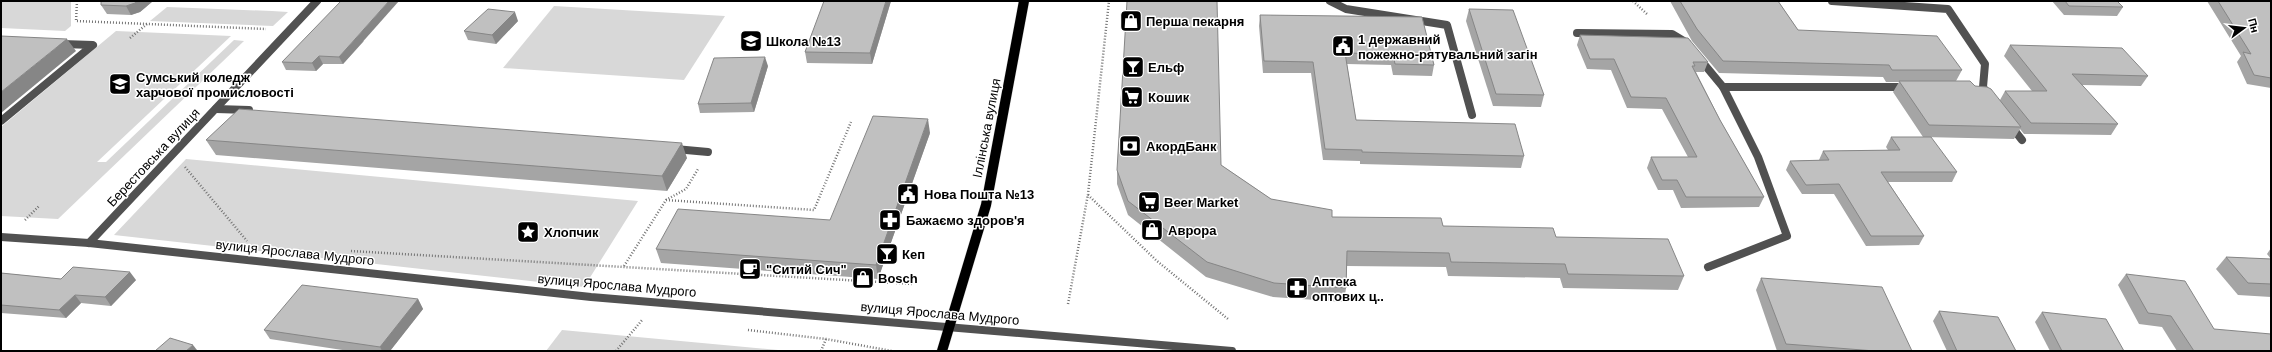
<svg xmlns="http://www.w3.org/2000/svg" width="2272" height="352" viewBox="0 0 2272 352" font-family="Arial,sans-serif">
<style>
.green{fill:#d8d8d8}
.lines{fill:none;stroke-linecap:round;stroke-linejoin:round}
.primary-casing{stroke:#dbdbdb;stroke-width:11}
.path{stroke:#737373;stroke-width:2.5;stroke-dasharray:1 2;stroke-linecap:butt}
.lane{stroke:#515151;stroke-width:8}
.street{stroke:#515151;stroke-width:8}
.primary{stroke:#000;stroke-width:10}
.wall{fill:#a5a5a5}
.shaded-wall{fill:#868686}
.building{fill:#c0c0c0;stroke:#868686}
.labels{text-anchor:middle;stroke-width:3;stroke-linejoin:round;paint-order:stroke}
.poi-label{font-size:13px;font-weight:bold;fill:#000;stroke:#fff;text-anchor:start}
.street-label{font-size:13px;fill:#000;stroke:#fff}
</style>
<rect width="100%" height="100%" fill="#fff"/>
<g class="green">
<polygon points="1,1 71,1 71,26 65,31 1,28"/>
<polygon points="554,6 725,16 684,80 503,68"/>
<polygon points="167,7 272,11 288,12 273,26 150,21"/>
<polygon points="116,31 231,36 97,162 106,162 234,40 244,41 58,219 1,216 1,127"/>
<polygon points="186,159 638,201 584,287 114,235"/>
<polygon points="562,330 789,351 546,351"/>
</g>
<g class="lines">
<g class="primary-casing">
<polyline id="primary" points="942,351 986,205 1024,1"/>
</g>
<g class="path">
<polyline points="77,1 76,21 266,29"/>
<polyline points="1633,1 1648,15"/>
<polyline points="130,38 147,24"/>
<polyline points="185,167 247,241"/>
<polyline points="1088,195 1157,261 1228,319"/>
<polyline points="666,200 814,210 851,122"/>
<polyline points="25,220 39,206"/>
<polyline points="351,251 914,284"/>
<polyline points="624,266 666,200 686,189 698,169"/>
<polyline points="1068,304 1088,194 1109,1"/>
<polyline points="748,330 826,339 892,351"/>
<polyline points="616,351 643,319"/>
<polyline points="821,351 826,339"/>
</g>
<g class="lane">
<polyline points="1330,1 1346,9 1447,25 1472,115"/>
<polyline points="1832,1 1948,9 1985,64 1983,87 1988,96"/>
<polyline points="1577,33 1672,34 1687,43"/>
<polyline points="1699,58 1723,87"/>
<polyline points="216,109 249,110"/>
<polyline points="1,121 93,45 62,44"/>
<polyline points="2011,126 2022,140"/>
<polyline points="675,149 708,152"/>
<polyline points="1708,267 1787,236 1758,157 1723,87 1906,87"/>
</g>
<g class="street">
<polyline points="1,237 89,243 591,297 1232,351"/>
<polyline points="89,243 317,1"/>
</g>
<use href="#primary" class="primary"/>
</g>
<g class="wall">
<polygon points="101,1 153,1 140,12 131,15 107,14 101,5"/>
<polygon points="891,1 872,64 807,63 805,52"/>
<polygon points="1670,1 1778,1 1798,30 1962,70 1956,81 1975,86 2000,100 2005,91 2032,91 2004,56 2010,45 2148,76 2141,86 2082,85 2118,124 2111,135 2024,134 2020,129 2014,139 1923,137 1893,92 1899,82 1886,82 1883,77 1719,73 1692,41"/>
<polygon points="2052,1 2117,1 2123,7 2117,16 2064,15"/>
<polygon points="2207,1 2271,1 2271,88 2247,84 2237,62 2241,56"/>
<polygon points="1469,9 1544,95 1541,107 1493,106 1466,21"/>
<polygon points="1260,15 1434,65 1432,76 1393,75 1391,65 1347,64 1356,120 1524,156 1521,168 1360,164 1360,161 1323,160 1311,73 1263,73 1259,26"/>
<polygon points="518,21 496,44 468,40 464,31"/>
<polygon points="1580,35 1708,62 1704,72 1696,72 1720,120 1764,197 1759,207 1681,208 1673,190 1658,190 1647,168 1651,157 1688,157 1662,109 1627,108 1611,70 1587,69 1577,45"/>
<polygon points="364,41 343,64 323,64 316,71 286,70 282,62"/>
<polygon points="768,66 754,112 700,113 698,104"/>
<polygon points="930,133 878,279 661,263 656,249 830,220"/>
<polygon points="1891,137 1957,172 1952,182 1888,182 1924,236 1919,245 1866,246 1834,194 1802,194 1786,170 1790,161 1819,160 1823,151 1888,150 1886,147"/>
<polygon points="206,140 687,158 667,191 216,155"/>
<polygon points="1221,165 1271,199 1332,217 1556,237 1684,276 1678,290 1563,288 1560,278 1448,276 1446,267 1347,266 1346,288 1344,302 1273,297 1206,277 1128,215 1117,184 1117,170"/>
<polygon points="2271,248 2271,259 2267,254"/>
<polygon points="2226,257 2271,259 2271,297 2238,295 2216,269"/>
<polygon points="1,273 61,279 136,280 111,306 81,303 66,318 1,313"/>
<polygon points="2126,274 2214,329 2271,351 2177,351 2162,327 2139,324 2118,285"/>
<polygon points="1761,278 1912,351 1777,351 1756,290"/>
<polygon points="418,299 423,309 390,351 349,351 270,339 264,330"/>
<polygon points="1939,311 2016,351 1947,351 1933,321"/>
<polygon points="2042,312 2124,351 2050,351 2035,322"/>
</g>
<g class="shaded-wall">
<polygon points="137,1 153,1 140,12 131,15 126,6"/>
<polygon points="389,1 399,1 343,64 339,57"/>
<polygon points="886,1 891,1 872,64 870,53"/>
<polygon points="515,12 518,21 496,44 492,35"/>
<polygon points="67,39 76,51 1,113 1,92"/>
<polygon points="319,56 323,64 316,71 312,63"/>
<polygon points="765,57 768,66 754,112 751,103"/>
<polygon points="928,119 930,133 878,279 876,265"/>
<polygon points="682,143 687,158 667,191 662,176"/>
<polygon points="130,272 136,280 111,306 105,297"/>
<polygon points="75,295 81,303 66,318 59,310"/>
<polygon points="418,299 423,309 390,351 382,351 380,347"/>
<polygon points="193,345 197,350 197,351 186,351"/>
</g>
<g class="building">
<polygon points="101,1 137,1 135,3 126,6 101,5"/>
<polygon points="341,1 389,1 339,57 319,56 312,63 282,62"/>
<polygon points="824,1 886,1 870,53 805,52"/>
<polygon points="1127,1 1217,1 1221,165 1271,199 1332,210 1332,217 1441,218 1443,226 1553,228 1556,237 1668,239 1684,276 1568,274 1565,264 1451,262 1449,253 1347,251 1346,288 1274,283 1207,262 1128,201 1117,170"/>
<polygon points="1680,1 1778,1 1798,30 1937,36 1962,70 1892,70 1889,65 1723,61 1697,29"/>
<polygon points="2065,1 2117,1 2123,7 2069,6"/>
<polygon points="2218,1 2271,1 2271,78 2254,75 2243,52 2251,54"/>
<polygon points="488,9 515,12 492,35 464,31"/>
<polygon points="1469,9 1513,10 1544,95 1496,94"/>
<polygon points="1260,15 1422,17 1434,65 1395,64 1393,54 1345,53 1356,120 1515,124 1524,156 1362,152 1362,150 1325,149 1313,62 1264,61"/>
<polygon points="1580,35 1688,38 1708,62 1693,62 1695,66 1692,66 1720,120 1764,197 1686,197 1677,180 1662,180 1651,157 1697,157 1666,98 1631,97 1614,59 1590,59"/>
<polygon points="1,36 67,39 1,92"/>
<polygon points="2010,45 2122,48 2148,76 2072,74 2118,124 2031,123 2005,91 2047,91"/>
<polygon points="765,57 751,103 698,104 714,58"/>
<polygon points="1899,81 1970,81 1975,86 1987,87 1991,89 2021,127 1929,125"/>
<polygon points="239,109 682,143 662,176 206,140"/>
<polygon points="873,116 928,119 876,265 656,249 678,209 830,220"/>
<polygon points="1891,137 1931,137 1957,172 1881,172 1924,236 1871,236 1839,184 1806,185 1790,161 1829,160 1823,151 1900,150"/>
<polygon points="2226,257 2271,259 2271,284 2248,283"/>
<polygon points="73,267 130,272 105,297 75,295 59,310 1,305 1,273 61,279"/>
<polygon points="2126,274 2185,281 2214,329 2271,334 2271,351 2194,351 2171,316 2148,313"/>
<polygon points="1761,278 1882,287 1912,351 1875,351 1786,344"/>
<polygon points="302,285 418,299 380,347 264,330"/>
<polygon points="1939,311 1998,317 2016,351 1957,351"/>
<polygon points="2042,312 2106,319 2124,351 2062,351"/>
<polygon points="170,338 193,345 186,351 155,351"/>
</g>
<defs>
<g id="shop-square" transform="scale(1.15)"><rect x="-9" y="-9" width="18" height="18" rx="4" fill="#000" stroke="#fff"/><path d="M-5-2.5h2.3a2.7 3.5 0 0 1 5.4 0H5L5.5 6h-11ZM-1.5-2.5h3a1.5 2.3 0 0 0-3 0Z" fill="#fff"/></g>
<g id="school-square" transform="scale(1.15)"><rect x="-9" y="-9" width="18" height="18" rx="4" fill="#000" stroke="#fff"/><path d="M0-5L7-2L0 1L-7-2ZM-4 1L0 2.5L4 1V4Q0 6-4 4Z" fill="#fff"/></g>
<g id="civic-square" transform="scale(1.15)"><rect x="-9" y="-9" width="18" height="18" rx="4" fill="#000" stroke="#fff"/><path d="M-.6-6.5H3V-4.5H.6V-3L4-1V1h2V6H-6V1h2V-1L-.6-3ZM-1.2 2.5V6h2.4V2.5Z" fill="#fff"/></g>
<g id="bar-square" transform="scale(1.15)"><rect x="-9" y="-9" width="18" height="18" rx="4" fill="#000" stroke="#fff"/><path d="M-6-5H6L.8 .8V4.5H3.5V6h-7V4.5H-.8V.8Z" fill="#fff"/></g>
<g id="university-square" transform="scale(1.15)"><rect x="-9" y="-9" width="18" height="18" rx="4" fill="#000" stroke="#fff"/><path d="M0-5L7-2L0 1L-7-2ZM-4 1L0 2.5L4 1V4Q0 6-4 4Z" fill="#fff"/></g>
<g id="supermarket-square" transform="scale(1.15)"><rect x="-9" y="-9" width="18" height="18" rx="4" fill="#000" stroke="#fff"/><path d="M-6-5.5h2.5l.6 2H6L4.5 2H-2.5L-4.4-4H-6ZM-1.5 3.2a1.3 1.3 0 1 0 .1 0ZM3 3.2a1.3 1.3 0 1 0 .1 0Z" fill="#fff"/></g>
<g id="bank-square" transform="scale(1.15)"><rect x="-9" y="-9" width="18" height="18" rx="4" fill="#000" stroke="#fff"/><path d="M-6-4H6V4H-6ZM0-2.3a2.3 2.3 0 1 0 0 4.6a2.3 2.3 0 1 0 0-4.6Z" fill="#fff"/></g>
<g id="pharmacy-square" transform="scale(1.15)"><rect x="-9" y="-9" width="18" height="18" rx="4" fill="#000" stroke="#fff"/><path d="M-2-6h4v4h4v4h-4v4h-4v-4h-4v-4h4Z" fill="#fff"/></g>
<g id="sight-square" transform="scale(1.15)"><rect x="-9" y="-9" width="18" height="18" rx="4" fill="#000" stroke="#fff"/><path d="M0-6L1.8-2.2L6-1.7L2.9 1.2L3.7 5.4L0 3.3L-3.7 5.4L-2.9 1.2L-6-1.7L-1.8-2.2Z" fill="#fff"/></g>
<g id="cafe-square" transform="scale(1.15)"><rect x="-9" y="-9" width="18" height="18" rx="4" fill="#000" stroke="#fff"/><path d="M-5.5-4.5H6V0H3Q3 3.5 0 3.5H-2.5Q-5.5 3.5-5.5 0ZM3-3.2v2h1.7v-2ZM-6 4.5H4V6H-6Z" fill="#fff"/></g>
</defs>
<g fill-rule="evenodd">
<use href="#shop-square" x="1131" y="21"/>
<use href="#school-square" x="751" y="41"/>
<use href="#civic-square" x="1343" y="46"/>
<use href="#bar-square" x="1133" y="67"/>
<use href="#university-square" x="120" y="84"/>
<use href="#supermarket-square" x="1132" y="97"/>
<use href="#bank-square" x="1130" y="146"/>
<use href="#civic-square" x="908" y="194"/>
<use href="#supermarket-square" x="1149" y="202"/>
<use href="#pharmacy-square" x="890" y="220"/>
<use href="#shop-square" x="1152" y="230"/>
<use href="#sight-square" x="528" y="232"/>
<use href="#bar-square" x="887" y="254"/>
<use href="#cafe-square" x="750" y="269"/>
<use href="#shop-square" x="863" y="278"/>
<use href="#pharmacy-square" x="1297" y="288"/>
</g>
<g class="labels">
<g class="poi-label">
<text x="1146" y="26">Перша пекарня</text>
<text x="1358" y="44">1 державний<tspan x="1358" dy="15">пожежно-рятувальний загін</tspan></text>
<text x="766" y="46">Школа №13</text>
<text x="1148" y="72">Ельф</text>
<text x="136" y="82">Сумський коледж<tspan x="136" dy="15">харчової промисловості</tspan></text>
<text x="1148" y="102">Кошик</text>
<text x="1146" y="151">АкордБанк</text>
<text x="924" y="199">Нова Пошта №13</text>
<text x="1164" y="207">Beer Market</text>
<text x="906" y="225">Бажаємо здоров'я</text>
<text x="1168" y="235">Аврора</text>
<text x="544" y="237">Хлопчик</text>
<text x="902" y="259">Кеп</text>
<text x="766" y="274">"Ситий Сич"</text>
<text x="878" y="283">Bosch</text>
<text x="1312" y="286">Аптека<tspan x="1312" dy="15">оптових ц..</tspan></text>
</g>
<g class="street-label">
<text transform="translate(986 128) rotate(-79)" y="5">Іллінська вулиця</text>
<text transform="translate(153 157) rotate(-47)" y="5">Берестовська вулиця</text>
<text transform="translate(295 252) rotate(6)" y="5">вулиця Ярослава Мудрого</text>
<text transform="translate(617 285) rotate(5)" y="5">вулиця Ярослава Мудрого</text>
<text transform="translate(940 313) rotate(5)" y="5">вулиця Ярослава Мудрого</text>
</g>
</g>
<rect width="2272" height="352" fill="none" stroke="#000000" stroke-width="4"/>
<g transform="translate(2244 28) rotate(75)" stroke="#ffffff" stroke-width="3" paint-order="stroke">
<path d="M0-3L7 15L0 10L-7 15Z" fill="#000000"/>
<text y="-6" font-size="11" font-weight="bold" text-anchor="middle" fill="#000000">Пн</text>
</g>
</svg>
